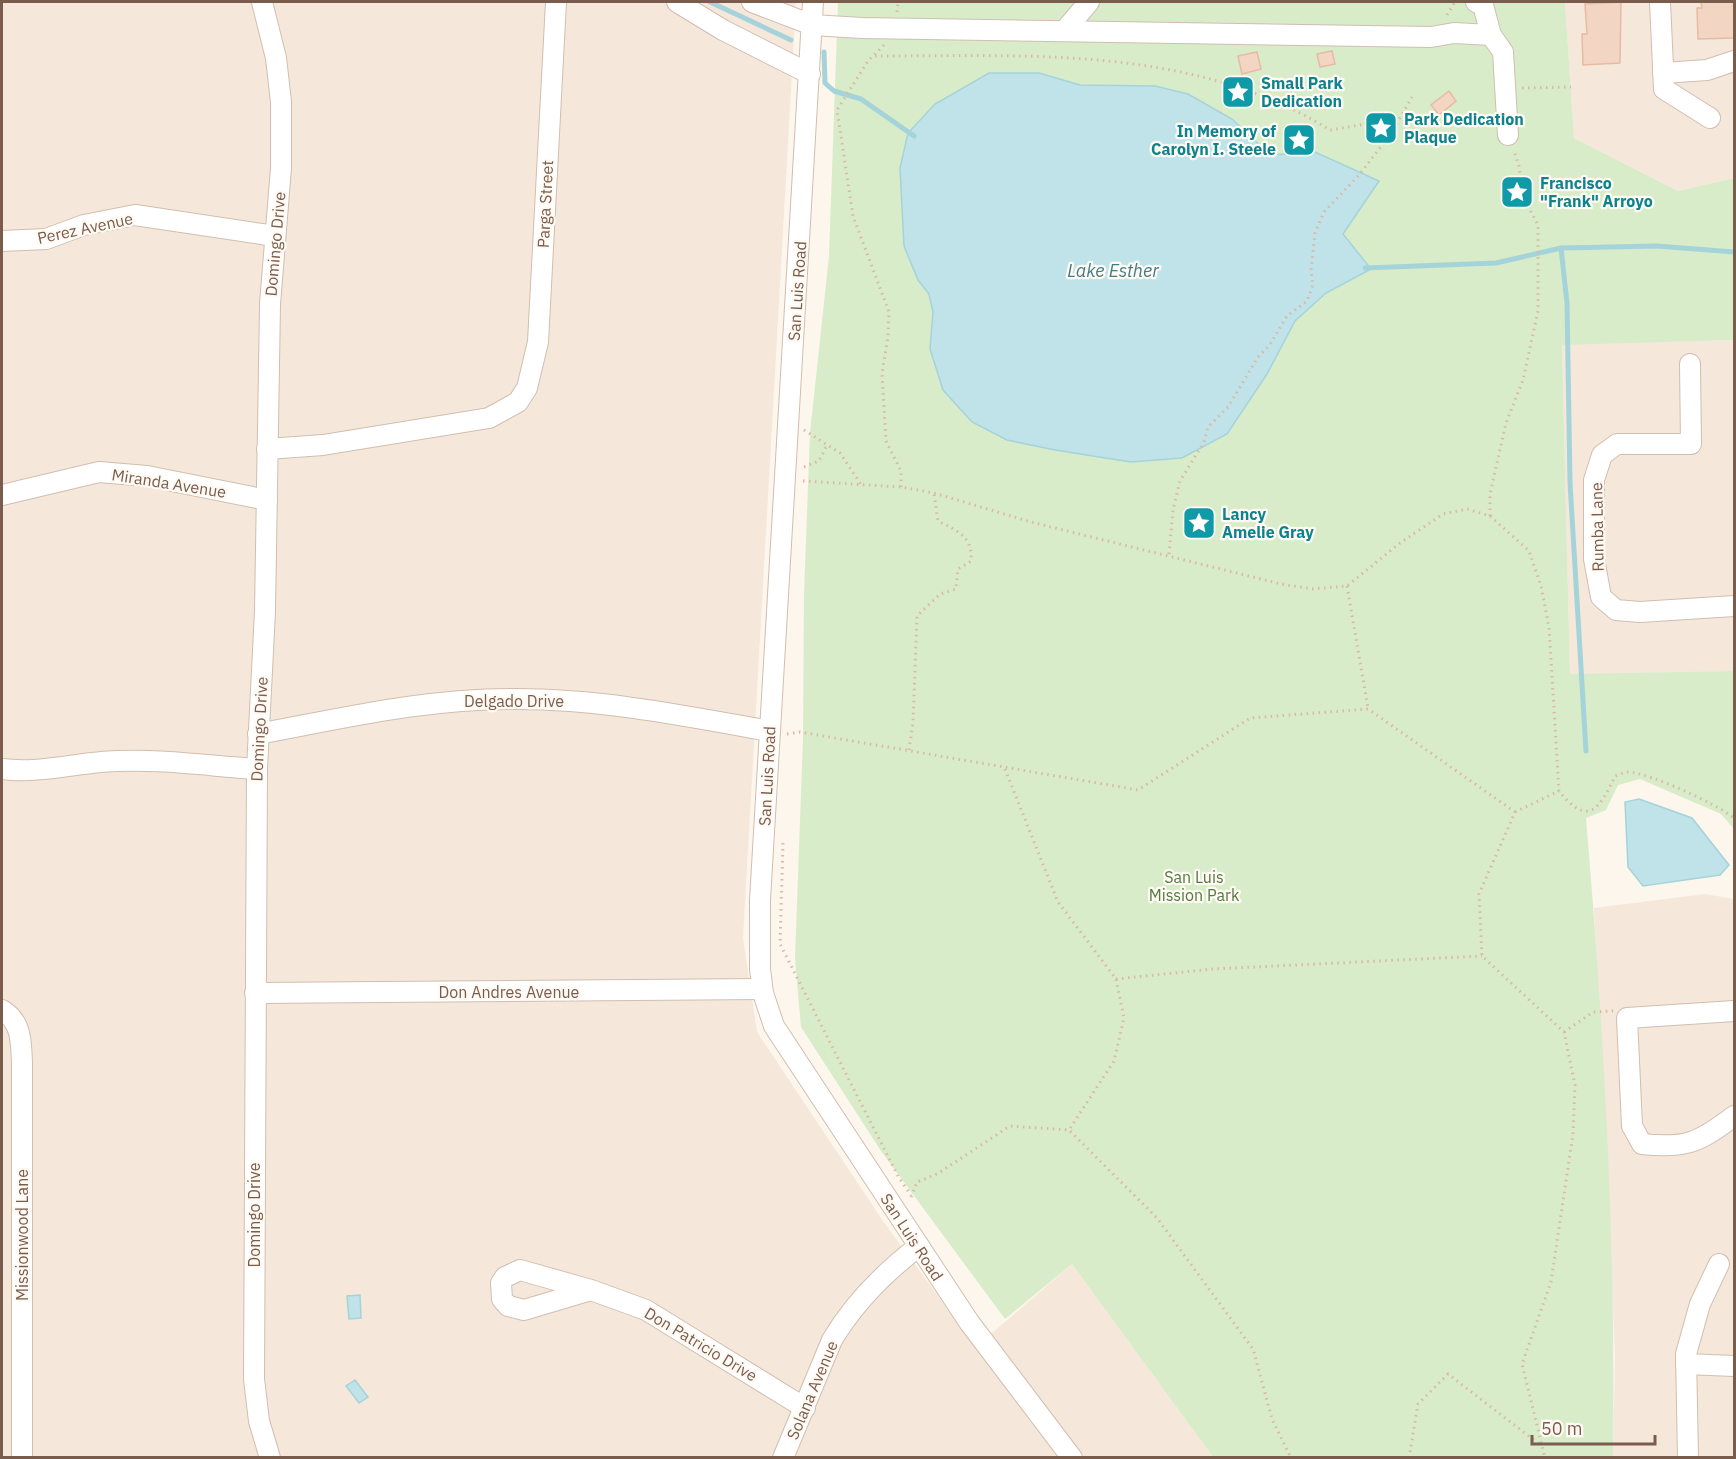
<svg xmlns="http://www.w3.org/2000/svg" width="1736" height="1459" viewBox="0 0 1736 1459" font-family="'IBM Plex Sans',sans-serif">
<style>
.residential{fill:#f5e8da}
.green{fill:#d8ecc9}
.water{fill:#bfe3e8;stroke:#a5d3da;stroke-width:1.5}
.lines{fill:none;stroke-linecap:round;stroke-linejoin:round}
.stream{stroke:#a5d3da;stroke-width:5}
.building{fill:#f3d5c3;stroke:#e6bba3;stroke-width:1.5}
.minor-casing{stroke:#d1beb0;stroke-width:22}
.path{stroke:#d9b8a5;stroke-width:3;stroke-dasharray:1.5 4.5;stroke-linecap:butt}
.minor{stroke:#fff;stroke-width:20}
.labels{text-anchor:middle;stroke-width:4.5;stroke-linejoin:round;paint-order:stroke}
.culture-label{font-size:16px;font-weight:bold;fill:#0d838f;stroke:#fffaf3;text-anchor:start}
.street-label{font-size:16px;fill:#7a5c4d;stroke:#fffaf3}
.park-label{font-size:16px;fill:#537a41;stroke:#fffaf3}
.water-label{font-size:18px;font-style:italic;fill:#437c86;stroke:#fffaf3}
</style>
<rect width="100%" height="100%" fill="#fdf6ec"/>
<g class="residential">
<polygon points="2,2 796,2 743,938 757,1032 885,1224 976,1347 1072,1264 1213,1457 2,1458"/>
<polygon points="1565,2 1734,2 1734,178 1678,191 1574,138"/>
<polygon points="1734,340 1734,671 1570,675 1562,344"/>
<polygon points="1705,894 1734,899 1734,1457 1613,1457 1615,1353 1594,908"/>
</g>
<path class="green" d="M 838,2 L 1565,2 L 1574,138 L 1678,191 L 1734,178 L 1734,340 L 1562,345 L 1570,674 L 1734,671 L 1734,829 L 1721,814 L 1640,779 L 1618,785 L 1606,810 L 1586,818 C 1604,1030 1616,1244 1613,1457 L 1213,1457 L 1072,1264 L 1005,1319 L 881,1151 L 801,1027 L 795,959 L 803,738 L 804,594 L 810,433 L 829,256 Z"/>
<g class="water">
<polygon points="989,73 1039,73 1080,85 1155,86 1188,94 1232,119 1270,155 1315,152 1379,181 1343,234 1371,269 1326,293 1295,321 1267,374 1227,434 1182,458 1131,462 1055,450 1007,440 972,422 943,390 930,349 933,312 929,294 918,280 904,246 900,168 908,133 935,104"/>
<polygon points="1639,799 1692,818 1729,865 1720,875 1643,886 1628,867 1625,802"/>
<polygon points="360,1295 361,1318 349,1319 347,1296"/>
<polygon points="355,1380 368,1397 359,1403 346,1386"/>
</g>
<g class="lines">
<g class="stream">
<polyline points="710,2 791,40"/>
<polyline points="824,52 825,83 834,91 861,99 914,136"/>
<polyline points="1561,248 1567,303 1570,483 1586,751"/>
<polyline points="1365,268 1496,263 1561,248 1657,246 1734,252"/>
</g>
</g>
<g class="building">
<polygon points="1621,2 1620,63 1583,65 1582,34 1587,34 1585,4"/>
<polygon points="1701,2 1734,2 1734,38 1698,39 1697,8 1702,8"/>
<polygon points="1332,51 1335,64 1320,67 1317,54"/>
<polygon points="1257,52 1261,69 1242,74 1238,56"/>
<polygon points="1449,91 1456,101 1439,115 1431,105"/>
</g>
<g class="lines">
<g class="minor-casing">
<g id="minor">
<polyline points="262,2 276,58 281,102 281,168 270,304 265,611 257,769 254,1379 259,1421 270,1458"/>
<polyline points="677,2 723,30 810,74"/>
<polyline points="752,2 812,25 862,28 1431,37 1454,33 1491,35"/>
<polyline points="813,2 760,900 760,969 763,993 774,1026 969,1322 1072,1458"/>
<polyline points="1476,2 1483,5 1491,35 1503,52 1508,135"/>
<polyline points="1660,2 1664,89 1710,118"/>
<polyline points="1066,29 1089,2"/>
<polyline points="1663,73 1707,70 1734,61"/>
<polyline points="2,241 46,239 84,225 135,215 275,236"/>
<polyline points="1690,364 1691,444 1617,444 1602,455 1594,480 1594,559 1601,597 1616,610 1640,612 1734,606"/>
<polyline points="267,449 323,445 489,418 518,402 527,388 538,342 556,2"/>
<polyline points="2,495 99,472 147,476 267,500"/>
<path d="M 258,734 C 344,718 429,698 516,699 C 602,699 686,716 770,731"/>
<path d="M 2,769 C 41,774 78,762 117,761 C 163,759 210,766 257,769"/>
<polyline points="255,993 762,989"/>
<path d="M 2,1010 C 22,1022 21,1042 22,1063 L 22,1458"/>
<path d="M 1734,1011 L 1627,1018 L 1632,1126 L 1642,1144 C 1687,1149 1699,1142 1734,1116"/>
<polyline points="591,1290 524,1310 508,1306 502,1299 501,1283 505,1277 520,1270 591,1290 646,1310 805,1408"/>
<polyline points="1686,1364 1734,1366"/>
<path d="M 783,1458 L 832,1340 C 854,1303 885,1272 919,1246"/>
<polyline points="1688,1458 1686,1354 1700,1304 1719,1264"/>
</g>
</g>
<g class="path">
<polyline points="897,12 898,2"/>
<polyline points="1447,15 1455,2"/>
<polyline points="884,45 868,61 837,110 853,216 889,312 888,337 882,373 886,441 901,471 901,487"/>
<path d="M 875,56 C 1030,56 1193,45 1330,130 L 1372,123 L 1396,125"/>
<polyline points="1522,88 1571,87"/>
<polyline points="804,430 840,453 862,486"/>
<polyline points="804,467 819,461 827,445"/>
<path d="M 803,481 L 901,487 L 934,493 L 1031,522 L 1281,584 L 1312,589 L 1347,586 L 1400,543 L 1443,514 L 1467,509 L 1490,516 L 1529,551 L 1541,586 L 1549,627 L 1559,791 C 1588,827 1599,810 1615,776 C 1619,775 1624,772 1628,772 C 1650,773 1717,804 1734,818"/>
<polyline points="1490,516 1490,494 1506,423 1523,380 1538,311 1538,225 1524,199 1519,166 1514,151"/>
<polyline points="1169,554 1173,510 1180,481 1204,442 1208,427 1228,407 1258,357 1269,346 1287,316 1307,301 1313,285 1311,270 1315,233 1324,212 1359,175 1390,135 1412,97"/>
<polyline points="1347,586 1368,708"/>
<polyline points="787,734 800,732 1138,790 1250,718 1368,709 1515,812 1479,894 1482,956 1564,1032 1575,1085 1573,1134 1551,1282 1522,1364 1545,1458"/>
<path d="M 909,750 L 913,723 L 917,616 L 940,594 L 956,589 L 958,569 L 971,561 C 973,537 958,531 938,521 L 934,493"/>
<polyline points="1005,769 1058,902 1116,979 1124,1018 1114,1061 1069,1130"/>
<polyline points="1515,812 1559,791"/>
<polyline points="783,843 780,944 899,1178 911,1195"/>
<polyline points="1116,979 1213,969 1482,956"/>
<polyline points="1564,1032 1593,1012 1613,1011"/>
<polyline points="911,1197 917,1182 937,1174 1010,1126 1069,1130 1157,1218 1253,1349 1272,1419 1291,1458"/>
<polyline points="1409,1458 1418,1404 1448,1374 1539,1444"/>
</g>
<use href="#minor" class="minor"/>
</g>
<defs>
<g id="sight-square" transform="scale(1.725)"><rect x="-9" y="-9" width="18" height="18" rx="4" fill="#0f9aa8" stroke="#fffaf3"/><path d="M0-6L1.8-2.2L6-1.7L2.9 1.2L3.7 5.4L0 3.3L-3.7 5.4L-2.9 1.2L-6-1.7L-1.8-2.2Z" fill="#fff"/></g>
</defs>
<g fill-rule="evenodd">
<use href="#sight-square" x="1238" y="92"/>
<use href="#sight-square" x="1381" y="128"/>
<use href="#sight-square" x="1299" y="140"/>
<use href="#sight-square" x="1517" y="192"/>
<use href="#sight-square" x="1199" y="523"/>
</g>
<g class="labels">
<g class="culture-label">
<text x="1261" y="89">Small Park<tspan x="1261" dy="18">Dedication</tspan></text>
<text x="1404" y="125">Park Dedication<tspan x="1404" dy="18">Plaque</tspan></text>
<text x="1276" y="137" text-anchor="end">In Memory of<tspan x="1276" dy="18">Carolyn I. Steele</tspan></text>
<text x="1540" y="189">Francisco<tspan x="1540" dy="18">"Frank" Arroyo</tspan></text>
<text x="1222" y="520">Lancy<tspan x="1222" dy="18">Amelie Gray</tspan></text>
</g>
<g class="street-label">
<text transform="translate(545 204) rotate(-87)" y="6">Parga Street</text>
<text transform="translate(85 228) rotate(-12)" y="6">Perez Avenue</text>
<text transform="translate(275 244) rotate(-85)" y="6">Domingo Drive</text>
<text transform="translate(797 291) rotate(-86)" y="6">San Luis Road</text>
<text transform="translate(169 483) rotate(9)" y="6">Miranda Avenue</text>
<text transform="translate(1597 527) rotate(-91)" y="6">Rumba Lane</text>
<text x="514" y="707">Delgado Drive</text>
<text transform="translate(259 729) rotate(-87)" y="6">Domingo Drive</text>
<text transform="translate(767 776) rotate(-87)" y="6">San Luis Road</text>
<text x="509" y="998">Don Andres Avenue</text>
<text transform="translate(254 1215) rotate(-90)" y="6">Domingo Drive</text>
<text transform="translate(22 1235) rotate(-90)" y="6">Missionwood Lane</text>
<text transform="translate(912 1237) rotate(57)" y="6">San Luis Road</text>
<text transform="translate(701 1344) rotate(31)" y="6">Don Patricio Drive</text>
<text transform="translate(812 1390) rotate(-67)" y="6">Solana Avenue</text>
</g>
<g class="park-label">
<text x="1194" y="883">San Luis<tspan x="1194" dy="18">Mission Park</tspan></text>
</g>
<g class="water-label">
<text x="1113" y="277">Lake Esther</text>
</g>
</g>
<rect width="1736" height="1459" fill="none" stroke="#7a5c4d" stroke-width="6"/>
<path d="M1532 1435v9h123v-9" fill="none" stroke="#7a5c4d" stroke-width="3"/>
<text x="1541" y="1435" font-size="18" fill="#7a5c4d" stroke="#fffaf3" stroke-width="4.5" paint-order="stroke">50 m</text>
</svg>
